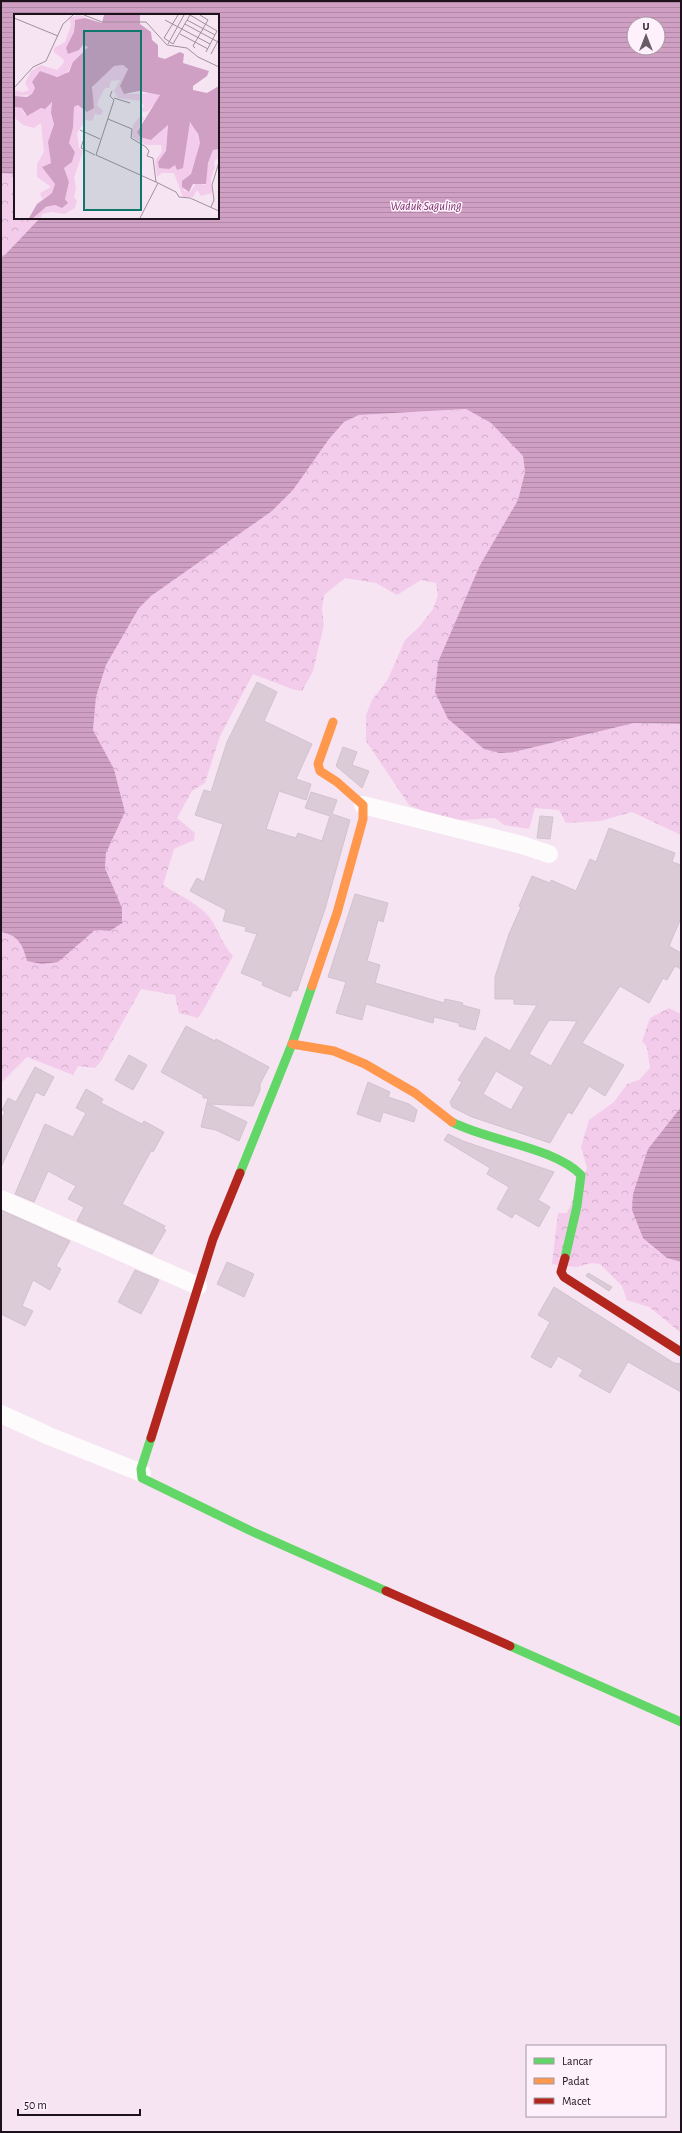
<svg xmlns="http://www.w3.org/2000/svg" width="682" height="2133" viewBox="0 0 682 2133" font-family="'Alegreya Sans',sans-serif">
<style>
.forest{fill:url(#forest-crowns)}
.water{fill:url(#water-rules);fill-rule:evenodd}
.building{fill:#dacbd6;stroke:#d1c3cd;fill-rule:evenodd}
.lines{fill:none;stroke-linecap:round;stroke-linejoin:round}
.street{stroke:#fefbfd;stroke-width:18}
.fast{stroke:#63d668;stroke-width:9}
.slow{stroke:#ff974d;stroke-width:9}
.jam{stroke:#b3261e;stroke-width:9}
.labels{text-anchor:middle;stroke-width:3;stroke-linejoin:round;paint-order:stroke}
.water-label{font-size:12px;font-style:italic;fill:#772d6a;stroke:#fef1fb}
.inset-road{fill:none;stroke:#9f909c;stroke-width:1}
.view{fill:#0f766e;fill-opacity:0.15;stroke:#0f766e;stroke-width:2}
.inset-edge{fill:none;stroke:#1d121b;stroke-width:2}
</style>
<defs>
<pattern id="forest-crowns" width="20" height="18" patternUnits="userSpaceOnUse"><rect width="20" height="18" fill="#f4cceb"/><path d="M2 6a3 3 0 1 1 6 0M12 15a3 3 0 1 1 6 0" fill="none" stroke="#d1aec9"/></pattern>
<pattern id="water-rules" width="6" height="5" patternUnits="userSpaceOnUse"><rect width="6" height="5" fill="#d09fc4"/><path d="M0 2.5h6" fill="none" stroke="#b288a8"/></pattern>
</defs>
<rect width="100%" height="100%" fill="#f6e4f2"/>
<g class="forest">
<polygon points="1,173 15,174 15,218 40,218 1,259"/>
<path d="M 466,409 L 491,423 L 523,456 L 525,472 L 518,500 L 480,565 L 438,662 L 514,752 L 634,723 L 681,724 L 681,835 L 632,812 L 600,821 L 566,823 L 559,810 L 535,808 L 529,829 L 504,825 L 495,818 L 446,821 L 409,805 L 366,741 L 366,715 L 372,700 L 388,679 L 405,640 L 419,627 L 433,609 L 438,595 L 436,583 L 421,580 L 397,595 L 376,583 L 345,578 L 324,595 L 322,610 L 324,625 L 313,671 L 302,691 L 295,690 L 253,674 L 220,736 L 205,783 L 192,791 L 177,818 L 195,833 L 194,840 L 174,849 L 163,885 C 179,895 199,904 210,918 C 219,931 221,942 233,956 L 205,1007 L 198,1018 L 179,1013 L 175,995 L 141,989 L 101,1061 L 95,1068 L 78,1066 L 73,1075 L 27,1057 L 1,1083 L 1,932 C 18,935 23,945 27,961 L 58,962 L 95,930 L 110,931 L 122,908 L 105,868 L 106,853 L 125,812 L 114,769 L 93,730 L 96,697 L 106,665 L 139,608 L 151,596 L 272,511 L 293,490 L 329,439 L 344,422 L 359,415 Z"/>
<polygon points="669,1008 681,1014 681,1107 648,1149 667,1258 681,1262 681,1333 649,1307 627,1300 622,1286 600,1264 592,1263 576,1267 552,1264 558,1213 567,1213 587,1168 581,1147 589,1120 614,1102 627,1084 639,1080 650,1068 647,1047 642,1041 650,1018"/>
</g>
<g class="water">
<path d="M 1,1 L 681,1 L 681,724 L 634,723 L 514,752 L 500,753 L 484,749 L 448,719 L 435,692 L 438,662 L 480,565 L 518,500 L 525,472 L 523,456 L 491,423 L 466,409 L 359,415 L 344,422 L 329,439 L 293,490 L 272,511 L 151,596 L 139,608 L 106,665 L 96,697 L 93,730 L 114,769 L 125,812 L 106,853 L 105,868 L 122,908 L 122,923 L 110,931 L 95,930 L 58,962 L 42,964 L 27,961 C 23,945 18,935 1,932 L 1,259 L 40,218 L 218,218 L 218,15 L 15,15 L 15,174 L 1,173 ZM 634,24 L 658,24 L 658,48 L 634,48 Z"/>
<polygon points="681,1107 681,1262 667,1258 643,1238 632,1210 633,1194 648,1149"/>
</g>
<g class="building">
<polygon points="257,682 277,692 264,721 312,744 296,779 311,784 306,800 279,791 266,829 296,838 298,833 322,841 330,816 305,808 311,792 337,800 332,814 350,820 325,909 297,991 293,990 290,997 262,985 263,982 241,973 257,934 245,931 246,927 223,921 226,910 190,891 197,878 204,882 223,824 195,815 204,790 211,792 227,742"/>
<polygon points="343,747 357,752 352,765 369,771 362,788 336,766"/>
<polygon points="540,816 553,817 550,839 537,838"/>
<path d="M 609,828 L 675,853 L 672,862 L 681,865 L 681,918 L 669,946 L 681,953 L 681,969 L 675,966 L 667,980 L 663,978 L 649,1003 L 620,986 L 582,1043 L 624,1065 L 605,1096 L 589,1086 L 572,1114 L 568,1112 L 550,1143 L 472,1117 L 452,1107 L 450,1102 L 462,1082 L 458,1080 L 485,1037 L 510,1051 L 537,1005 L 514,1004 L 514,999 L 495,999 L 495,977 L 509,934 L 521,907 L 519,906 L 532,876 L 550,883 L 551,880 L 576,891 L 590,859 L 596,862 ZM 549,1020 L 577,1021 L 551,1066 L 529,1054 ZM 496,1071 L 524,1087 L 511,1110 L 483,1094 Z"/>
<polygon points="355,894 388,903 383,922 378,920 367,961 380,965 375,983 444,1003 445,999 463,1003 462,1005 480,1010 475,1030 459,1026 459,1023 434,1017 433,1023 366,1004 362,1020 336,1013 346,982 328,977"/>
<polygon points="186,1026 215,1041 216,1039 269,1067 260,1084 260,1090 253,1106 209,1104 247,1122 239,1141 216,1130 201,1127 208,1098 203,1098 203,1095 161,1072"/>
<polygon points="129,1055 147,1065 133,1090 115,1080"/>
<polygon points="35,1067 54,1077 44,1096 36,1092 1,1167 1,1120 5,1112 2,1110 8,1098 16,1102"/>
<polygon points="368,1082 390,1092 388,1097 409,1104 417,1110 414,1122 383,1112 380,1122 357,1114"/>
<polygon points="86,1089 103,1099 101,1103 142,1124 144,1121 164,1132 153,1152 151,1151 122,1204 165,1226 163,1229 166,1230 152,1254 77,1221 84,1207 68,1199 76,1186 48,1171 34,1202 15,1194 45,1124 73,1137 86,1113 76,1108"/>
<polygon points="448,1134 463,1141 554,1172 538,1200 550,1207 539,1227 515,1213 512,1218 497,1209 509,1187 487,1174 490,1168 444,1140"/>
<polygon points="1,1210 70,1241 56,1266 61,1269 50,1290 33,1280 22,1306 33,1311 25,1326 1,1314"/>
<polygon points="227,1262 254,1274 244,1297 217,1284"/>
<polygon points="135,1270 159,1280 141,1314 118,1302"/>
<polygon points="588,1273 612,1287 609,1291 586,1276"/>
<polygon points="554,1287 674,1363 681,1364 681,1392 628,1362 610,1393 579,1376 583,1370 558,1356 551,1368 531,1357 550,1322 538,1315"/>
</g>
<g class="lines">
<g class="street">
<polyline points="363,805 522,845 549,854"/>
<polyline points="1,1199 198,1286"/>
<polyline points="1,1414 49,1436 142,1473"/>
</g>
<g class="fast">
<path d="M 452,1122 C 488,1141 554,1147 581,1175 L 577,1206 L 565,1258"/>
<polyline points="240,1173 292,1044 312,986"/>
<polyline points="151,1438 141,1469 142,1478 251,1531 386,1591"/>
<polyline points="510,1646 681,1722"/>
</g>
<g class="slow">
<polyline points="312,986 337,913 363,819 363,805 337,782 320,771 318,764 333,722"/>
<polyline points="292,1044 334,1051 365,1064 415,1093 452,1122"/>
</g>
<g class="jam">
<polyline points="565,1258 561,1272 564,1277 681,1352"/>
<polyline points="151,1438 213,1239 240,1173"/>
<polyline points="386,1591 510,1646"/>
</g>
</g>
<g class="labels">
<g class="water-label">
<text x="426" y="210">Waduk Saguling</text>
</g>
</g>
<g transform="translate(14 14)">
<rect width="205" height="205" fill="#f6e4f2"/>
<path d="M 64,1 L 72,3 L 60,8 L 60,18 L 55,30 L 67,33 L 72,31 L 74,34 L 64,42 L 52,60 L 39,63 L 26,57 L 18,70 L 21,74 L 18,81 L 0,82 L 0,76 L 9,78 L 15,76 L 11,69 L 17,57 L 27,51 L 43,56 L 49,50 L 50,46 L 40,38 L 40,34 L 51,28 L 57,11 L 55,4 ZM 109,51 L 114,55 L 110,64 L 112,80 L 142,79 L 147,83 L 134,97 L 130,98 L 127,96 L 130,92 L 127,87 L 104,84 L 100,77 L 106,66 L 97,67 L 95,74 L 91,74 L 85,85 L 83,91 L 89,97 L 87,101 L 81,100 L 78,107 L 72,106 L 63,119 L 65,134 L 69,137 L 60,164 L 62,173 L 60,184 L 63,186 L 61,194 L 51,200 L 38,198 L 28,200 L 27,204 L 19,204 L 28,195 L 41,191 L 49,193 L 53,188 L 51,184 L 55,168 L 50,154 L 58,148 L 61,137 L 55,129 L 59,114 L 60,93 L 64,91 L 74,98 L 80,93 L 77,78 L 81,68 L 99,52 ZM 37,87 L 40,110 L 35,124 L 37,149 L 29,152 L 41,170 L 38,179 L 28,185 L 26,179 L 37,173 L 23,163 L 23,150 L 30,138 L 27,109 L 20,114 L 9,111 L 0,103 L 0,93 L 8,94 L 11,101 L 33,92 ZM 126,102 L 130,104 L 123,117 L 126,123 L 139,125 L 154,111 L 152,137 L 144,150 L 153,155 L 161,151 L 166,156 L 173,128 L 174,109 L 180,111 L 186,129 L 177,160 L 168,167 L 170,177 L 176,178 L 182,169 L 191,171 L 194,149 L 199,136 L 205,135 L 205,144 L 200,147 L 201,153 L 197,164 L 198,179 L 187,182 L 183,176 L 179,183 L 169,183 L 160,159 L 148,159 L 143,163 L 141,147 L 148,137 L 147,131 L 132,131 L 118,123 L 119,111 Z" fill="#f4cceb"/>
<path d="M 90,1 L 126,1 L 126,10 L 137,18 L 138,26 L 144,31 L 144,43 L 151,45 L 166,38 L 170,40 L 169,49 L 195,57 L 193,62 L 179,72 L 179,76 L 193,79 L 205,72 L 205,135 L 199,136 L 194,149 L 192,170 L 179,170 L 175,178 L 168,173 L 168,167 L 177,160 L 186,129 L 184,120 L 176,108 L 169,154 L 163,156 L 161,151 L 155,155 L 145,154 L 144,148 L 152,137 L 154,111 L 137,126 L 126,123 L 123,118 L 146,81 L 125,77 L 110,80 L 106,72 L 114,55 L 109,51 L 100,52 L 78,73 L 80,94 L 73,98 L 64,91 L 60,93 L 59,114 L 55,129 L 61,138 L 58,148 L 50,154 L 55,168 L 51,185 L 54,189 L 48,194 L 41,191 L 32,193 L 19,204 L 15,204 L 23,190 L 38,179 L 41,170 L 28,153 L 37,149 L 34,128 L 40,110 L 37,99 L 38,88 L 31,95 L 27,94 L 13,102 L 8,94 L 0,93 L 0,82 L 13,83 L 18,80 L 21,74 L 18,68 L 26,57 L 43,63 L 55,58 L 59,48 L 74,33 L 69,31 L 65,36 L 54,40 L 52,34 L 60,18 L 61,6 L 71,4 L 88,9 Z" fill="#d09fc4"/>
<path class="inset-road" d="M 70,1 L 88,8 L 132,8 L 153,31 L 173,34 L 184,43 L 205,53M 164,1 L 150,24 L 159,30 L 176,1M 176,1 L 203,17 L 192,38M 0,4 L 44,22M 151,6 L 196,30M 173,6 L 201,21M 171,10 L 204,28M 166,20 L 194,35M 154,30 L 170,1M 181,34 L 179,32 L 194,6 L 186,1M 197,40 L 205,25M 0,74 L 19,53 L 32,47 L 49,10 L 59,1M 98,77 L 96,82 L 100,86 L 82,141 L 144,169 L 126,204M 100,84 L 116,89M 94,105 L 118,115 L 117,124 L 132,133 L 135,137 L 133,142 L 139,144 L 142,168M 66,116 L 86,125M 69,127 L 67,134 L 81,141M 144,169 L 162,178 L 165,183 L 176,184 L 205,197M 197,193 L 200,186 L 198,171 L 205,148"/>
<path class="view" d="M 70,17 L 127,17 L 127,196 L 70,196 Z"/>
<rect width="205" height="205" class="inset-edge"/>
</g>
<rect width="682" height="2133" fill="none" stroke="#1d121b" stroke-width="4"/>
<rect x="526" y="2045" width="140" height="72" fill="#fef1fb" stroke="#a498a1"/>
<rect x="534" y="2058" width="20" height="6" fill="#63d668" stroke="#a498a1"/>
<text x="562" y="2065" font-size="12" fill="#1d121b">Lancar</text>
<rect x="534" y="2078" width="20" height="6" fill="#ff974d" stroke="#a498a1"/>
<text x="562" y="2085" font-size="12" fill="#1d121b">Padat</text>
<rect x="534" y="2098" width="20" height="6" fill="#b3261e" stroke="#a498a1"/>
<text x="562" y="2105" font-size="12" fill="#1d121b">Macet</text>
<g transform="translate(646 36)"><circle r="19" fill="#fef1fb" stroke="#a498a1"/>
<path d="M0-3L7 15L0 10L-7 15Z" fill="#695c66"/>
<text y="-6" font-size="11" font-weight="bold" text-anchor="middle" fill="#1d121b">U</text>
</g>
<path d="M18 2109v6h122v-6" fill="none" stroke="#1d121b" stroke-width="2"/>
<text x="24" y="2109" font-size="12" fill="#1d121b" stroke="#fef1fb" stroke-width="3" paint-order="stroke">50 m</text>
</svg>
